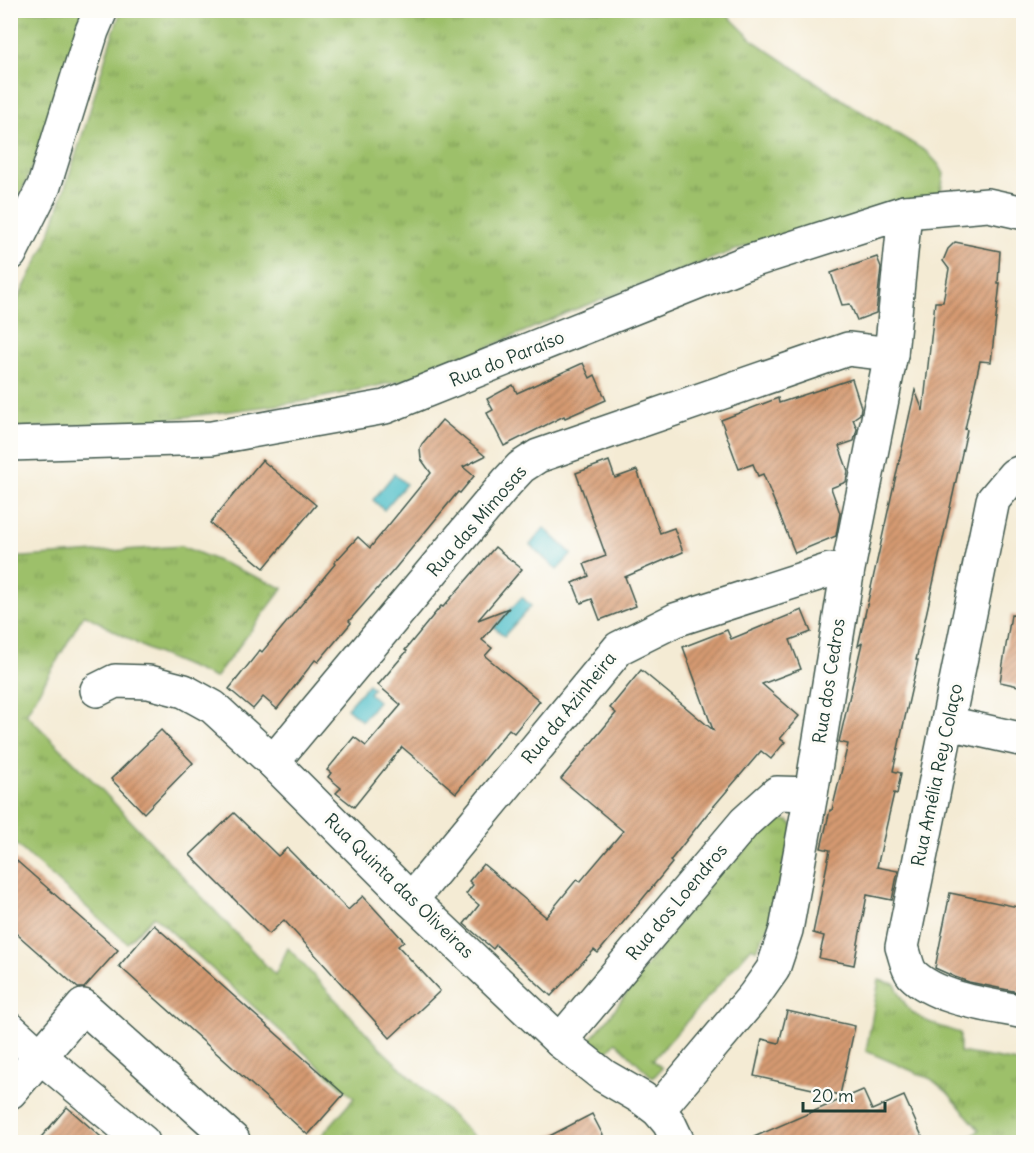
<svg xmlns="http://www.w3.org/2000/svg" width="1034" height="1153" viewBox="0 0 1034 1153" font-family="Delius,sans-serif">
<style>
.grass{fill:url(#grass-tufts);stroke:#5e7e4f;stroke-width:1.5}
.water{fill:#54c1cb;stroke:#3a7f80;stroke-width:1.5}
.building{fill:url(#building-hatch)}
.lines{fill:none;stroke-linecap:round;stroke-linejoin:round}
.minor-casing{stroke:#3f574c;stroke-width:36}
.minor{stroke:#fff;stroke-width:33}
.labels{text-anchor:middle;stroke-width:6;stroke-linejoin:round;paint-order:stroke}
.street-label{font-size:18px;fill:#1f3d34;stroke:#fdfcf7}
</style>
<defs>
<pattern id="grass-tufts" width="24" height="20" patternUnits="userSpaceOnUse" patternTransform="scale(1.5)"><rect width="24" height="20" fill="#9dc06a"/><path d="M3 7l-1-3M5 7V3M7 7l1-3M15 17l-1-3M17 17v-4M19 17l1-3" fill="none" stroke="#7f9d58"/></pattern>
<pattern id="building-hatch" width="6" height="6" patternUnits="userSpaceOnUse" patternTransform="scale(1.5)"><rect width="6" height="6" fill="#d59a71"/><path d="M-1 1l2-2M0 6l6-6M5 7l2-2" fill="none" stroke="#ac7f5e"/></pattern>
</defs>
<rect width="100%" height="100%" fill="#fdfcf7"/>
<filter id="ink" filterUnits="userSpaceOnUse"><feTurbulence type="fractalNoise" baseFrequency=".0167" numOctaves="2"/><feDisplacementMap in="SourceGraphic" scale="12" xChannelSelector="R" yChannelSelector="G"/><feConvolveMatrix kernelMatrix="1 2 1 2 8 2 1 2 1" color-interpolation-filters="sRGB"/></filter>
<filter id="wash" filterUnits="userSpaceOnUse"><feTurbulence type="fractalNoise" baseFrequency=".008" numOctaves="4" result="noise"/><feDisplacementMap in="SourceGraphic" scale="24" xChannelSelector="R" yChannelSelector="G"/><feGaussianBlur stdDeviation="1.35" result="paint"/><feColorMatrix in="noise" values="0 0 0 0 0 0 0 0 0 0 0 0 0 0 0 0 0 1.4 0 .05"/><feComposite in="paint" operator="in"/></filter>
<g filter="url(#wash)">
<rect width="100%" height="100%" fill="#f4ebd4"/>
<g class="grass">
<polygon points="11,11 89,11 38,154 11,217"/>
<polygon points="121,11 723,11 755,42 852,106 927,152 939,165 944,174 941,191 925,201 749,245 571,311 457,361 405,380 300,402 154,421 11,429 11,313 47,242 85,127 111,39"/>
<polygon points="182,546 283,588 215,678 147,649 84,614 26,714 100,788 275,975 288,948 384,1052 480,1142 316,1142 354,1098 154,916 127,943 11,840 11,558"/>
<polygon points="781,820 789,821 794,828 786,872 770,924 756,950 752,947 653,1060 662,1068 653,1078 616,1042 604,1055 587,1043 607,1020 695,900 721,870 738,858 771,822"/>
<path d="M 879,980 L 895,984 C 899,993 904,1005 912,1012 C 922,1021 947,1029 960,1033 L 960,1052 L 1023,1063 L 1023,1142 L 965,1142 L 979,1130 L 948,1093 L 931,1079 L 866,1051 Z"/>
</g>
<g class="water">
<polygon points="394,474 406,484 384,510 373,500"/>
<polygon points="544,528 572,554 557,570 530,545"/>
<polygon points="522,597 531,606 504,636 494,627"/>
<polygon points="368,684 373,688 369,693 378,701 362,721 347,708"/>
</g>
<g id="blocks">
<g class="building">
<polygon points="955,242 1000,251 998,283 1000,283 991,362 980,361 965,429 967,430 954,490 916,660 918,660 893,771 901,773 897,794 894,793 877,867 898,871 892,900 867,895 854,965 819,958 824,936 813,933 830,850 821,848 830,810 832,810 848,744 839,742 862,643 858,646 915,390 923,411 935,302 943,302 949,269 943,261 948,249"/>
<polygon points="877,257 881,267 876,313 857,320 850,304 842,305 831,273"/>
<polygon points="583,363 590,378 595,375 606,400 565,418 564,416 504,446 487,413 493,410 487,399 513,385 517,393"/>
<polygon points="852,379 861,407 860,414 853,419 857,429 854,441 839,446 848,471 846,482 831,488 840,513 836,536 795,553 763,474 758,476 753,464 739,469 721,420 778,398 779,403"/>
<polygon points="442,420 485,456 463,467 474,476 460,493 458,492 393,571 349,621 351,623 318,662 315,660 277,709 263,697 253,709 229,689 260,650 262,652 335,564 334,563 358,537 370,548 431,473 421,459 420,448 422,444"/>
<polygon points="262,460 316,505 264,568 210,523"/>
<polygon points="609,461 615,478 637,470 660,533 674,528 683,552 625,577 636,606 600,620 592,599 581,603 573,583 589,576 584,564 606,556 576,473"/>
<polygon points="495,547 522,569 478,620 509,608 482,640 492,648 485,656 540,701 514,733 509,729 456,793 402,747 354,807 336,793 341,788 328,777 331,773 327,770 354,737 366,746 401,705 378,685 407,651 405,650 441,606 443,607"/>
<polygon points="802,610 811,632 790,640 801,669 762,684 799,716 780,739 785,742 771,759 761,751 708,813 670,861 672,863 598,953 594,950 551,996 496,945 493,949 464,924 479,905 466,894 473,885 469,881 483,864 546,917 577,879 580,882 623,831 561,779 616,713 610,708 641,670 713,730 683,647 727,630 731,639"/>
<polygon points="1011,615 1023,616 1023,687 1000,682"/>
<polygon points="161,730 193,763 144,813 111,779"/>
<polygon points="234,813 278,856 287,848 348,910 363,896 404,941 398,946 440,991 390,1038 284,920 269,934 190,855"/>
<polygon points="10,855 118,950 84,988 78,988 10,928"/>
<polygon points="950,893 1023,908 1023,993 969,982 955,977 935,968"/>
<polygon points="154,925 344,1094 308,1135 119,966"/>
<polygon points="787,1011 855,1026 840,1095 754,1076 762,1039 779,1043"/>
<polygon points="863,1090 872,1110 904,1096 925,1143 740,1143"/>
<polygon points="67,1107 108,1143 36,1143"/>
<polygon points="592,1114 607,1143 536,1143"/>
</g>
</g>
</g>
<g filter="url(#ink)">
<use href="#blocks" fill-opacity="0" stroke="#3f574c" stroke-width="1.5"/>
<g class="lines">
<g class="minor-casing">
<g id="minor">
<polyline points="10,254 44,186 92,31 101,10"/>
<polyline points="10,444 212,438 385,407 745,263 905,212 988,205 1024,213"/>
<path d="M 1024,471 L 1014,475 L 993,500 L 902,947 C 905,955 907,968 912,974 C 936,999 990,1005 1024,1012"/>
<polyline points="97,690 115,681 149,682 184,691 213,707 273,762 411,900 560,1041 604,1076 642,1098 658,1110 669,1123 678,1142"/>
<polyline points="948,723 1024,740"/>
<polyline points="273,762 507,482 521,467 538,456 848,349 891,354"/>
<polyline points="411,900 619,648 675,620 830,570 847,574"/>
<polyline points="10,1029 41,1057 143,1142"/>
<polyline points="560,1041 745,822 777,793 811,794"/>
<polyline points="10,1092 83,1006 233,1140 231,1142"/>
<polyline points="658,1110 754,996 773,969 786,930 811,794 847,574 891,354 905,212"/>
</g>
</g>
<use href="#minor" class="minor"/>
</g>
</g>
<g class="labels">
<g class="street-label">
<text transform="translate(507 359) rotate(-22)" y="6">Rua do Paraíso</text>
<text transform="translate(477 521) rotate(-49)" y="6">Rua das Mimosas</text>
<text transform="translate(829 681) rotate(-81)" y="6">Rua dos Cedros</text>
<text transform="translate(569 708) rotate(-51)" y="6">Rua da Azinheira</text>
<text transform="translate(937 775) rotate(-78)" y="6">Rua Amélia Rey Colaço</text>
<text transform="translate(399 886) rotate(44)" y="6">Rua Quinta das Oliveiras</text>
<text transform="translate(677 902) rotate(-50)" y="6">Rua dos Loendros</text>
</g>
</g>
<rect width="1034" height="1153" fill="none" stroke="#fdfcf7" stroke-width="36"/>
<path d="M803 1102v9h82v-9" fill="none" stroke="#1f3d34" stroke-width="3"/>
<text x="812" y="1102" font-size="18" fill="#1f3d34" stroke="#fdfcf7" stroke-width="4.5" paint-order="stroke">20 m</text>
</svg>
